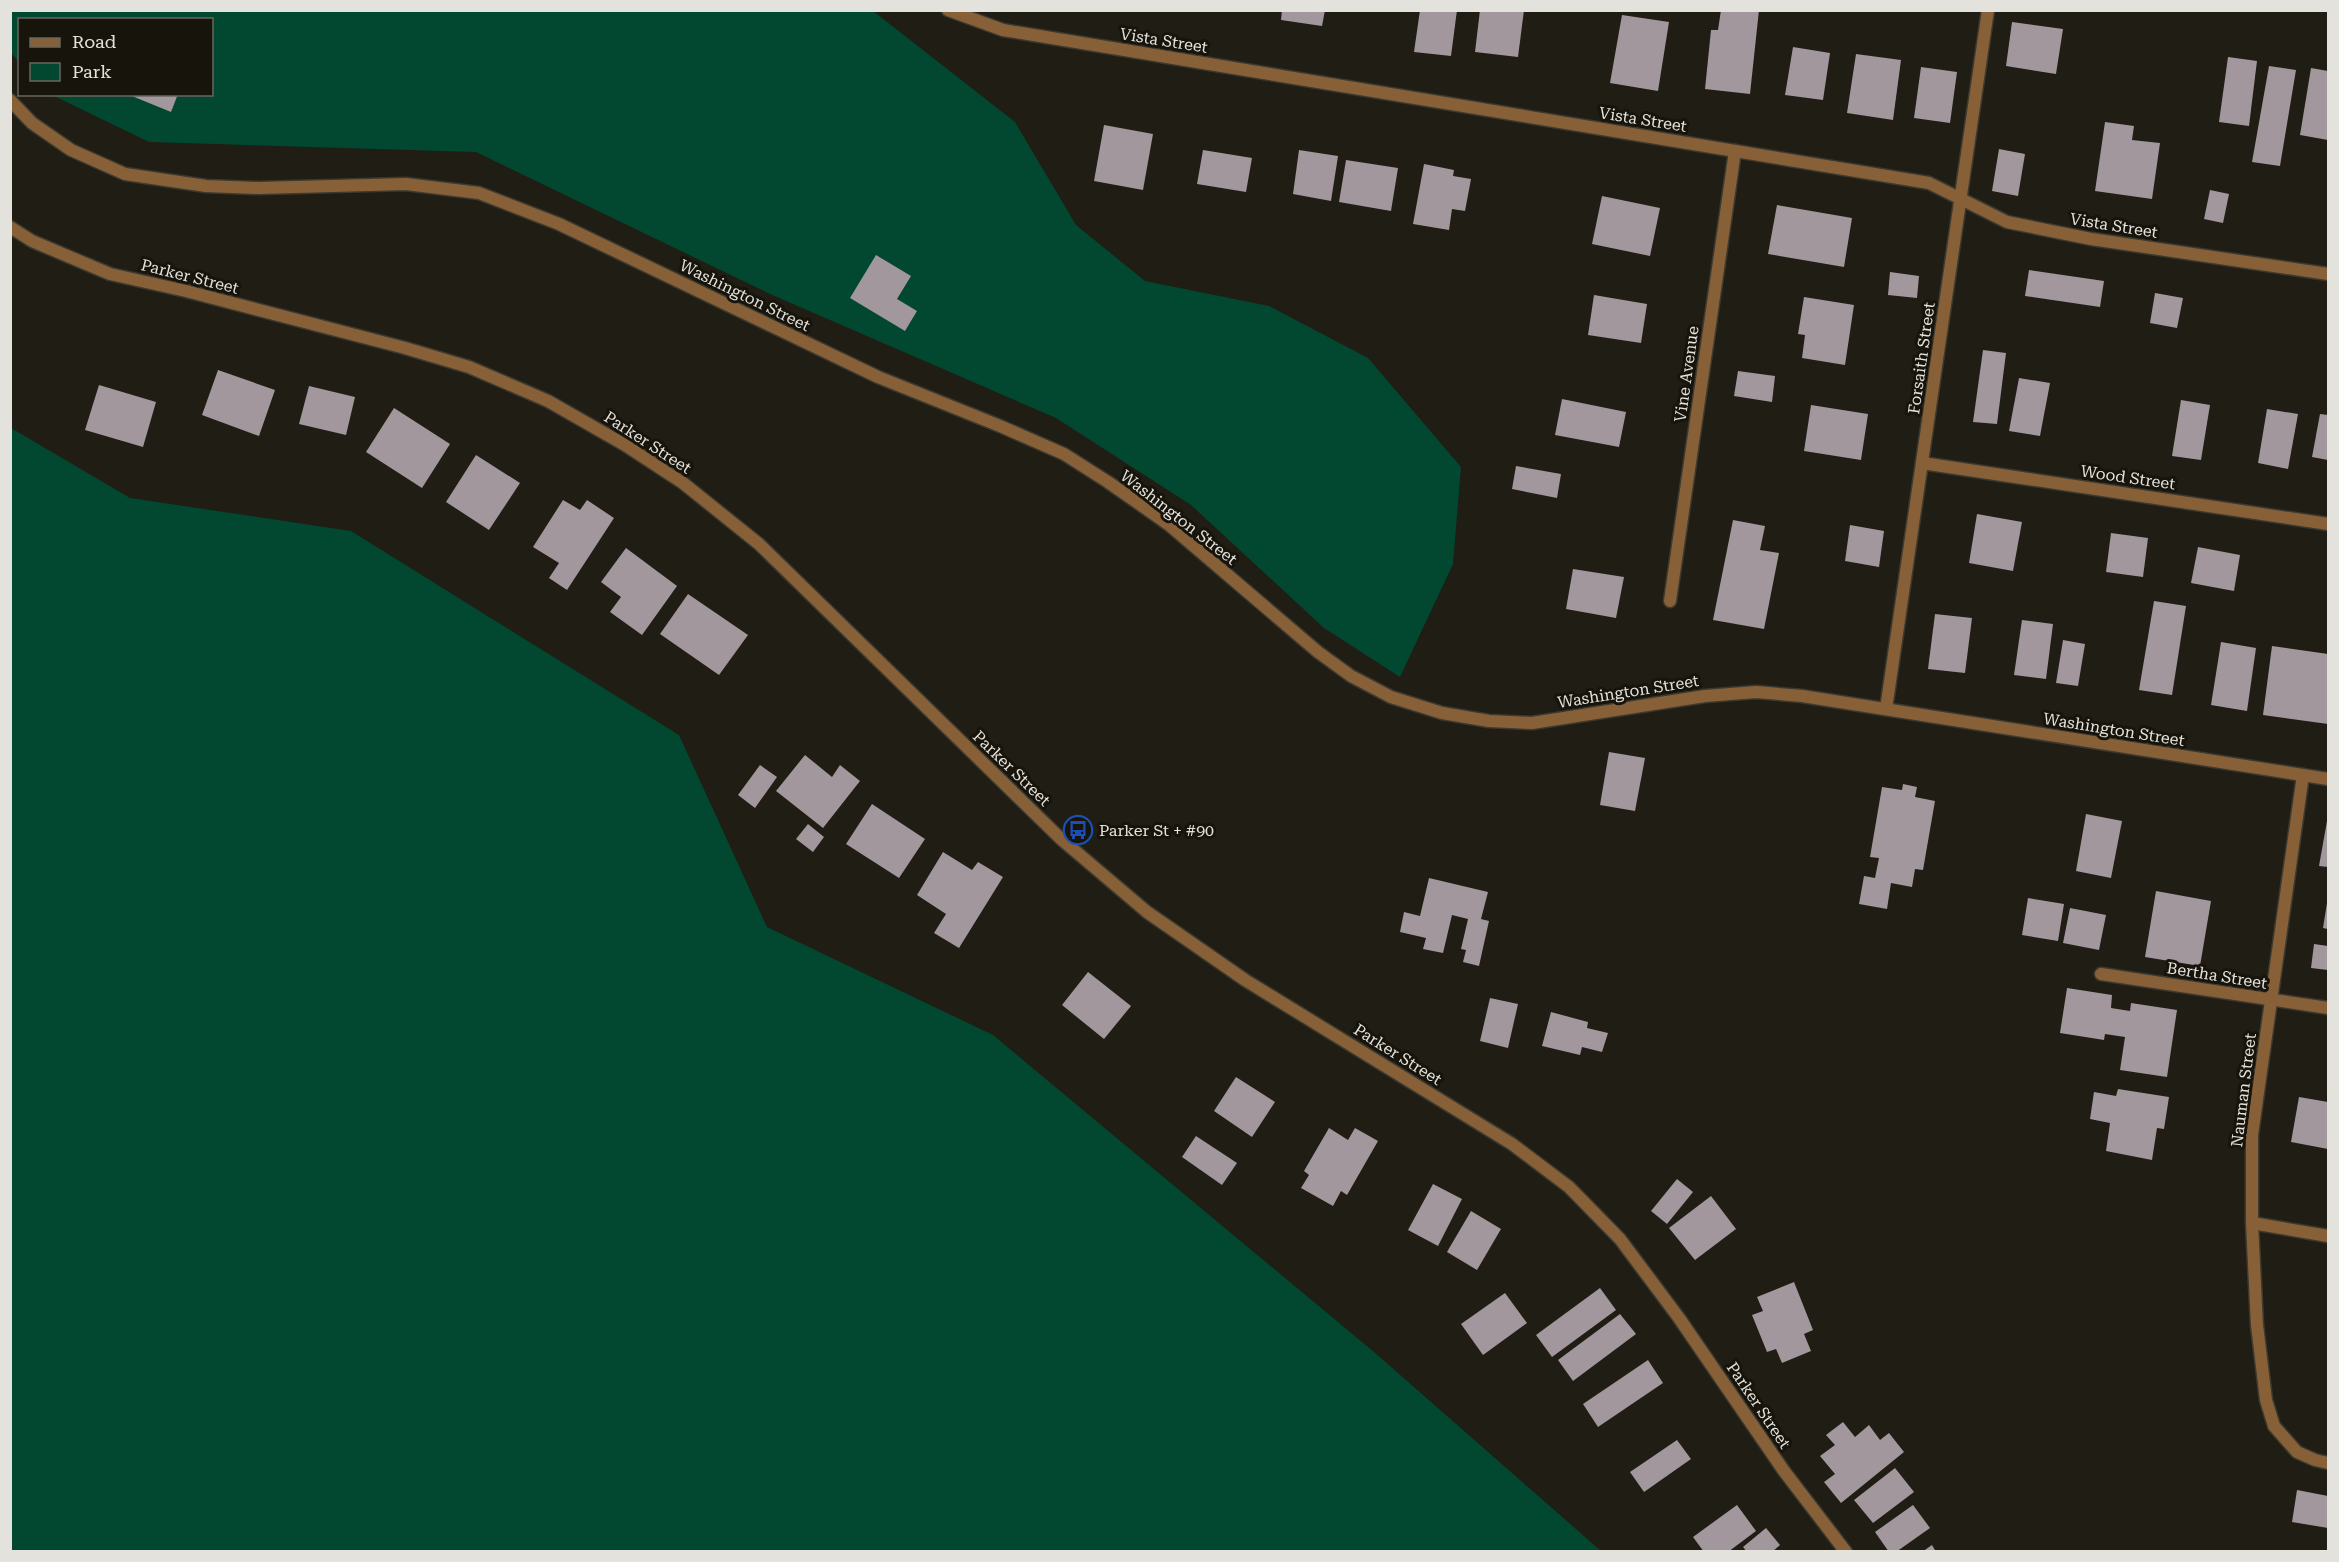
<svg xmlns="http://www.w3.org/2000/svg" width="2339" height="1562" viewBox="0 0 2339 1562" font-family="'Roboto Serif',serif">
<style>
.green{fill:#024730}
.building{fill:#a2979d}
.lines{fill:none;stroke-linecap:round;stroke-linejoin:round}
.service-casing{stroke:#3b3930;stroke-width:15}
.minor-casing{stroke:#3b3930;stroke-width:15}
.tertiary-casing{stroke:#3b3930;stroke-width:15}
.service{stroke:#886038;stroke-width:12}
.minor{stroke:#886038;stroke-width:12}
.tertiary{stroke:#886038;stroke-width:12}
.labels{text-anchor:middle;stroke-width:6;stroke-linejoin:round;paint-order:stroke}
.street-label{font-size:16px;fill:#e4e2dc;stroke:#17140c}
.poi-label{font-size:16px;fill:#e4e2dc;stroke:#17140c;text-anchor:start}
</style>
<rect width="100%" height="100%" fill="#201d14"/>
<g class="green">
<polygon points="10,11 873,11 1015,122 1076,225 1145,281 1269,306 1368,358 1461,467 1453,564 1400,677 1324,628 1191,505 1056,418 770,294 476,152 149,142 52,95 212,94 212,20 20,20 19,62 11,53"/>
<polygon points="11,428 130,498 351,531 679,735 767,927 993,1035 1374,1352 1601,1551 11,1551"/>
</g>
<g class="building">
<polygon points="1282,10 1325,10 1322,26 1281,20"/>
<polygon points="1420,10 1457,10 1451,56 1414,52"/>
<polygon points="1480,10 1524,10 1518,57 1475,52"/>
<polygon points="1721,10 1759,10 1750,94 1705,89 1711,30 1718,30"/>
<polygon points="1622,15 1669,22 1658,91 1610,83"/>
<polygon points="2012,22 2063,29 2056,74 2006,66"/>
<polygon points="1793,47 1830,53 1823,100 1785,95"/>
<polygon points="1856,54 1901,60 1893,120 1847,113"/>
<polygon points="2228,57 2257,61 2249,126 2219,122"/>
<polygon points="2269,66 2296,70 2280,166 2252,162"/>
<polygon points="1921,67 1957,72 1950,123 1914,118"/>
<polygon points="2311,68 2328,71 2328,140 2300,135"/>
<polygon points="127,94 178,94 171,112"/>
<polygon points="2105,122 2134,126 2132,140 2160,143 2152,199 2095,191"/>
<polygon points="1104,125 1153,134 1143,190 1094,181"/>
<polygon points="1999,149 2025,154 2018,196 1992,191"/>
<polygon points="1203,150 1252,158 1246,192 1197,184"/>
<polygon points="1299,150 1338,156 1331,201 1293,194"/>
<polygon points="1346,160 1398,168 1391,211 1339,202"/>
<polygon points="1424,164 1454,170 1453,176 1471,179 1465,211 1452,209 1449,230 1413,224"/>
<polygon points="2210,190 2229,194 2223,223 2204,219"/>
<polygon points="1602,196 1660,208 1650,256 1592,244"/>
<polygon points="1777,205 1852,218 1844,267 1768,254"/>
<polygon points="876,255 911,276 897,299 917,311 905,331 850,298"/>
<polygon points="2029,270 2104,281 2100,307 2025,296"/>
<polygon points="1890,272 1919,276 1917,298 1888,295"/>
<polygon points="2155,293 2183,298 2177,328 2150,323"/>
<polygon points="1594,295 1647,304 1641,343 1588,335"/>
<polygon points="1804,297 1854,305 1845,365 1802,358 1805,335 1798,334"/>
<polygon points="1983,350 2006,353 1997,424 1973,422"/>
<polygon points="218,370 275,390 259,436 202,415"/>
<polygon points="1738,371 1775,376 1772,402 1734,396"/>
<polygon points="2019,378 2050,383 2040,436 2009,431"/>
<polygon points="99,385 156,402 143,447 85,430"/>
<polygon points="309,386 355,397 346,435 299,424"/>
<polygon points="1562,399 1626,412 1619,447 1555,435"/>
<polygon points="2181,400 2210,405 2201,460 2172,456"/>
<polygon points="1811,405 1868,414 1861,460 1804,451"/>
<polygon points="394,408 450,444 422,488 366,452"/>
<polygon points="2267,409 2298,414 2288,469 2258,463"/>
<polygon points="2320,414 2328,415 2328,460 2312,457"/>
<polygon points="476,455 520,483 489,530 446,502"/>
<polygon points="1516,466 1561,474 1557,498 1512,489"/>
<polygon points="563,500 580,510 587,500 614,518 567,590 549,578 559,563 533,547"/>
<polygon points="1977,514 2022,522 2013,571 1969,563"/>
<polygon points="1733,520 1765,526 1760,550 1779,553 1764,629 1713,620"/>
<polygon points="1850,525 1884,531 1879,567 1845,561"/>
<polygon points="2111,533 2148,538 2143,577 2106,572"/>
<polygon points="2198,547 2240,555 2234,591 2191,583"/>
<polygon points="626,548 677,586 642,635 610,612 621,597 601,582"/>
<polygon points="1573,569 1624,577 1616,618 1566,609"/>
<polygon points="688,594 748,635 719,675 660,634"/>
<polygon points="2154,601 2186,606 2172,695 2139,690"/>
<polygon points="1935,614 1972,618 1965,673 1928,669"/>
<polygon points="2022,620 2053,624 2046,679 2014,675"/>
<polygon points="2063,640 2085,644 2078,686 2056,683"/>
<polygon points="2221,642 2256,648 2247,711 2211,705"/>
<polygon points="2272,646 2328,654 2328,724 2263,715"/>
<polygon points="1609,752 1645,758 1635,811 1600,805"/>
<polygon points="805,755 832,777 840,765 860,781 823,828 776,791"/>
<polygon points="760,765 777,777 755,808 738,795"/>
<polygon points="1903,784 1917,787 1915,797 1935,801 1923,870 1915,869 1912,887 1891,883 1887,909 1859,904 1864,876 1875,878 1879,858 1870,857 1882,787 1902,790"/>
<polygon points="872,804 925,839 899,878 846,844"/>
<polygon points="2086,814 2122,821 2111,878 2076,871"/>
<polygon points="2327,821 2328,821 2328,867 2319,866"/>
<polygon points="808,824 824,837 813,852 796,839"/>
<polygon points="943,852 972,870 978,862 1003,877 959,948 934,933 946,914 917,895"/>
<polygon points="1429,878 1488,892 1481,919 1489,921 1479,966 1463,962 1466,950 1461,949 1468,919 1452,915 1443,953 1423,949 1426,938 1400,932 1404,912 1420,916"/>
<polygon points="2156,891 2211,901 2200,966 2145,957"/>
<polygon points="2028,898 2064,904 2058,941 2022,935"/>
<polygon points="2327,903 2328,903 2328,929 2323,928"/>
<polygon points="2070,908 2106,915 2099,950 2063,943"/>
<polygon points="2314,944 2328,946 2328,970 2311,968"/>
<polygon points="1088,972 1131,1006 1104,1039 1062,1005"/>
<polygon points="2067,988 2112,995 2111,1008 2130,1011 2131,1003 2177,1010 2167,1077 2120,1070 2125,1037 2105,1034 2104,1040 2060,1033"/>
<polygon points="1490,998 1518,1004 1508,1048 1480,1041"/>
<polygon points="1551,1012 1588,1022 1587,1028 1608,1033 1602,1052 1582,1047 1580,1055 1542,1046"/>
<polygon points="1236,1077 1275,1102 1252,1137 1214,1111"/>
<polygon points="2118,1089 2169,1097 2164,1129 2157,1128 2152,1160 2106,1151 2110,1123 2090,1119 2094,1092 2116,1096"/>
<polygon points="2299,1097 2328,1102 2328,1149 2291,1142"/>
<polygon points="1329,1128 1348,1140 1355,1128 1378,1141 1347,1195 1341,1191 1333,1206 1301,1188 1309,1175 1304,1171"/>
<polygon points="1196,1136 1237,1163 1222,1185 1182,1157"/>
<polygon points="1677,1179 1693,1192 1667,1224 1651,1211"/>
<polygon points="1433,1184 1462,1199 1438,1246 1408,1230"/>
<polygon points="1711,1196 1736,1229 1695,1260 1669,1228"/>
<polygon points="1471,1211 1501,1229 1477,1270 1447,1252"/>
<polygon points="1794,1282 1813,1330 1804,1334 1811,1351 1782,1363 1776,1349 1767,1352 1752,1315 1763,1311 1757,1297"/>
<polygon points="1600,1288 1616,1310 1552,1357 1536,1335"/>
<polygon points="1505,1293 1527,1323 1483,1355 1461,1324"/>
<polygon points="1620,1314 1636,1334 1573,1381 1558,1360"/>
<polygon points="1648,1360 1663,1383 1598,1427 1583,1404"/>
<polygon points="1843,1422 1855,1437 1869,1425 1880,1440 1889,1433 1904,1452 1841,1503 1824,1482 1835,1474 1820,1456 1835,1445 1826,1435"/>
<polygon points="1677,1440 1691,1459 1644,1492 1630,1472"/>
<polygon points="1895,1468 1914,1492 1873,1523 1854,1500"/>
<polygon points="2297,1490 2328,1496 2328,1528 2292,1522"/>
<polygon points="1737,1505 1756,1531 1728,1552 1704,1552 1693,1537"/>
<polygon points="1913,1505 1930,1528 1896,1552 1889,1552 1875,1532"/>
<polygon points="1766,1528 1780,1545 1772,1552 1747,1552 1743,1547"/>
<polygon points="1932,1545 1936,1552 1922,1552"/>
</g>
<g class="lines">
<g class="service-casing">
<polyline id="service" points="2101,974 2328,1008"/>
</g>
<g class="minor-casing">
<g id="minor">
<polyline points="948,10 1003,30 1929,183 2007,222 2091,239 2328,274"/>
<polyline points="10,100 32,123 71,150 125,174 206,186 259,188 406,184 479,193 559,224 878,377 1000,426 1064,454 1108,482 1168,524 1318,652 1351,676 1391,697 1442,713 1489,721 1532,723 1705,696 1756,692 1802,696 2328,779"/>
<polyline points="1922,463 2328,524"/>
<polyline points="1670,601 1735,151"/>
<polyline points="1886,709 1988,10"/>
<polyline points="2303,775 2252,1135 2252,1223 2257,1325 2266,1400 2274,1426 2297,1452 2315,1460 2328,1463"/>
<polyline points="2252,1223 2328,1236"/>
</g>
</g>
<g class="tertiary-casing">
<polyline id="tertiary" points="10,227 32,241 110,274 186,291 405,348 469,367 548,401 625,445 683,483 759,544 1061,839 1147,912 1245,980 1512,1144 1569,1187 1620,1239 1679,1318 1784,1471 1846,1552"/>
</g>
<use href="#service" class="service"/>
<use href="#minor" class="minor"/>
<use href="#tertiary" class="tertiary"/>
</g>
<defs>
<g id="bus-ring" transform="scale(1.5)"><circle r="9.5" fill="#17140c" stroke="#1a4fb4" stroke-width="1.5"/><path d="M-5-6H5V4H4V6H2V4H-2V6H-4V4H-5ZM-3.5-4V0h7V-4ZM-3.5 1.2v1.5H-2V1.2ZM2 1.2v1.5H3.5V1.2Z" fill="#1a4fb4"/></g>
</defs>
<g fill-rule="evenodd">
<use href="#bus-ring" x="1078" y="830"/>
</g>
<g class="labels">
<g class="street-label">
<text transform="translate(1164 40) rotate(9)" y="6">Vista Street</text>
<text transform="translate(1643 119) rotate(9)" y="6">Vista Street</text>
<text transform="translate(2114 225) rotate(9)" y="6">Vista Street</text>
<text transform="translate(190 276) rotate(14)" y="6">Parker Street</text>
<text transform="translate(745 295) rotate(26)" y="6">Washington Street</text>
<text transform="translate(1921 358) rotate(-82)" y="6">Forsaith Street</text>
<text transform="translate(1686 374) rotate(-82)" y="6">Vine Avenue</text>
<text transform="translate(648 442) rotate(33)" y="6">Parker Street</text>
<text transform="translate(2128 477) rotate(8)" y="6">Wood Street</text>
<text transform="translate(1179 517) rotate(38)" y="6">Washington Street</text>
<text transform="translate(1628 691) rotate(-9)" y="6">Washington Street</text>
<text transform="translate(2114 729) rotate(9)" y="6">Washington Street</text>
<text transform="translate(1012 768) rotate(44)" y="6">Parker Street</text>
<text transform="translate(2217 975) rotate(9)" y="6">Bertha Street</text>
<text transform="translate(1398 1054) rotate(32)" y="6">Parker Street</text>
<text transform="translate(2243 1090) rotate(-83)" y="6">Nauman Street</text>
<text transform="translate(1759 1405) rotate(56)" y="6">Parker Street</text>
</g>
<g class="poi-label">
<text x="1099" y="836">Parker St + #90</text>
</g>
</g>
<rect width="2339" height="1562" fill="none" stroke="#e4e2dc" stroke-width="24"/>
<rect x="18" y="18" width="195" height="78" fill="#17140c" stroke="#69665f" stroke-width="1.5"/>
<rect x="30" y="38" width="30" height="9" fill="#886038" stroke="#69665f" stroke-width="1.5"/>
<text x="72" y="48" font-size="18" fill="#e4e2dc">Road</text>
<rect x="30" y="63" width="30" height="18" fill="#024730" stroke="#69665f" stroke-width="1.5"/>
<text x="72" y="78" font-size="18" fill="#e4e2dc">Park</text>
</svg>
